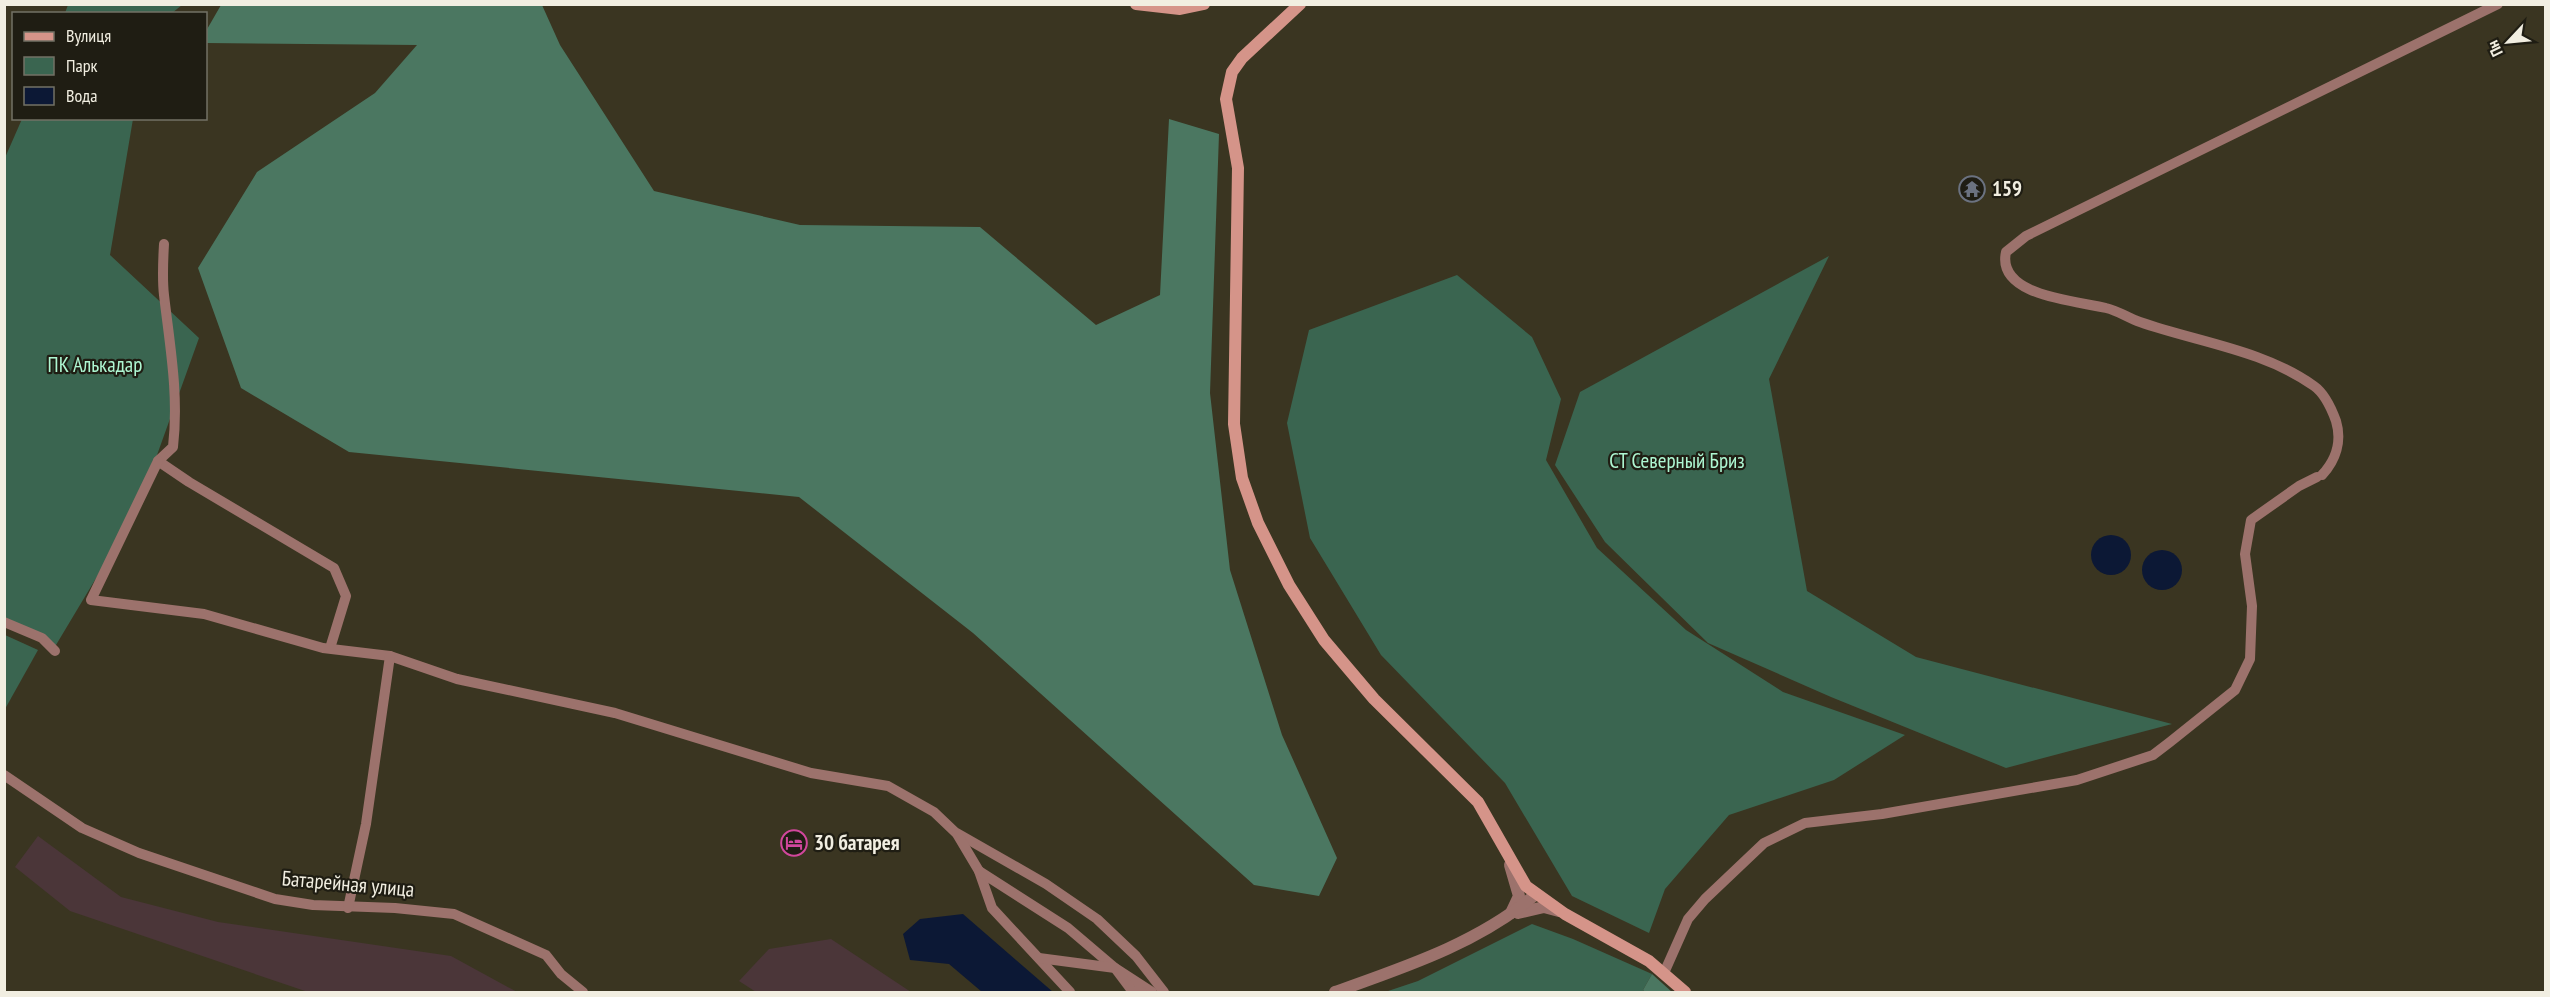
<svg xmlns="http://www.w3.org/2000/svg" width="2550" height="997" viewBox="0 0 2550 997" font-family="'PT Sans Narrow',sans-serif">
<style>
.industrial{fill:#4b3639}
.green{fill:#3a6550}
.forest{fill:#4b7761}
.water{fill:#0c1835}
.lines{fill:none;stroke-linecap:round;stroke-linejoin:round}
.minor{stroke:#9c726c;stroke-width:10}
.tertiary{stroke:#9c726c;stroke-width:12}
.secondary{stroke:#d59489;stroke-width:12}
.labels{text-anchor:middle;stroke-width:4.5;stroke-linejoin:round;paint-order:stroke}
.poi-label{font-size:21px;font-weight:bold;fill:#f1eee1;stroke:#1f1d13;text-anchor:start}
.park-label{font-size:21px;fill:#aef7d2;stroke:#1f1d13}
.street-label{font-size:21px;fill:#f1eee1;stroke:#1f1d13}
</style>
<rect width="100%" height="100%" fill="#3a3521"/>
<g class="industrial">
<polygon points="38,836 121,897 218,922 451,956 517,992 305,991 70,911 15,867"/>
<polygon points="831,939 911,992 756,992 739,981 769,949"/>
</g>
<g class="green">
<polygon points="68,5 68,4 182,5 172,13 65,13"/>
<polygon points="22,119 133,119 110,255 199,338 138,508 53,650 5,621 4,160"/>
<polygon points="1829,256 1769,379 1807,591 1916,657 2172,724 2006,768 1831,697 1708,643 1605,542 1555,465 1580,392"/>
<polygon points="1457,275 1532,337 1561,399 1546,460 1597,548 1686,630 1783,692 1905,735 1834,780 1729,815 1665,889 1649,933 1572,896 1505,783 1381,655 1310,538 1287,423 1309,330"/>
<polygon points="5,635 38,650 5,709"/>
<polygon points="1532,924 1573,939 1652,974 1643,990 1645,992 1385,992 1418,981"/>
</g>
<g class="forest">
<polygon points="221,5 542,5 560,45 654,191 800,225 980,227 1096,325 1160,295 1169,119 1219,134 1210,393 1230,570 1282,735 1337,858 1319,896 1254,885 973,633 799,497 349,452 241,388 198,268 257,172 375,93 417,45 206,43 206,31"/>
<polygon points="1652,974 1672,992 1645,992 1643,990"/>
</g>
<g class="water">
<circle cx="2111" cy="555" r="20"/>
<circle cx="2162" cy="570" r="20"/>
<polygon points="963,914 1053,992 982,992 949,964 910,960 903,934 920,919"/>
</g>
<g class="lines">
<g class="minor">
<path d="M 164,244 C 163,261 162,278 164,295 C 170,347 179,395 173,447 L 158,461 L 189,482 L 334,568 L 346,596 L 331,645"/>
<polyline points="158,461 91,600 204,614 323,648 390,656 457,679 615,713 811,773 888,786 934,812 955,832 1046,884 1097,919 1136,956 1164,992"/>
<path d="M 2322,475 C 2336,460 2342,441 2336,421 C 2332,410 2324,393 2314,386 C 2264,350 2197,342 2140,322 C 2128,318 2119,311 2106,308 C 2079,301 1996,297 2006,252 L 2026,236 L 2498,4"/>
<polyline points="4,622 42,638 55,651"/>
<polyline points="4,775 82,828 139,853 275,899 313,905 395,908 454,914 546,955 561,974 583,992"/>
<polyline points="957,834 979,871 992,908 1070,992"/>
<polyline points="979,871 1068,928 1115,968 1152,992"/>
<polyline points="348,908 366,824 390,656"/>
<polyline points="1039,958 1115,968 1133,992 1142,992"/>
<polyline points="1664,973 1688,919 1705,899 1764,843 1805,823 1882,814 2077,780 2153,755 2170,742 2235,690 2250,659 2252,606 2245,554 2251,520 2299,486 2317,477"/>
</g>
<g class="tertiary">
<polyline points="1510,865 1519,896 1511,913"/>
<polyline points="1518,913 1544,907 1559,911"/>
<path d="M 1335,992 C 1405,967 1479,943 1536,894"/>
</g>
<g class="secondary">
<polyline points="1136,4 1180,9 1204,4"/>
<polyline points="1300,4 1242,58 1232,72 1226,99 1238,168 1234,424 1242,478 1258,523 1289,585 1324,640 1374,699 1478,802 1526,886 1565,914 1649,961 1685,992"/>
</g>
</g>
<defs>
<g id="temple-ring" transform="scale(1.35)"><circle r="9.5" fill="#1f1d13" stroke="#6b7280" stroke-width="1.5"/><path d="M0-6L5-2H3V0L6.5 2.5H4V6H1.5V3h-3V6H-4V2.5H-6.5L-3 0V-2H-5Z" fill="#6b7280"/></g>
<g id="hotel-ring" transform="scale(1.35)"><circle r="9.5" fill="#1f1d13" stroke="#d1479c" stroke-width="1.5"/><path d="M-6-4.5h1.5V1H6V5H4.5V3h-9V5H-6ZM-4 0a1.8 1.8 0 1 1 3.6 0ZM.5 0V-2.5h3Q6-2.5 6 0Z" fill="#d1479c"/></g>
</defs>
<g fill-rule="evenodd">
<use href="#temple-ring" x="1972" y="189"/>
<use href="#hotel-ring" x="794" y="843"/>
</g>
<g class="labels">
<g class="poi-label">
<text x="1992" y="196">159</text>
<text x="814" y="850">30 батарея</text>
</g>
<g class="park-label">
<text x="95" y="372">ПК Алькадар</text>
<text x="1677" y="468">СТ Северный Бриз</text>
</g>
<g class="street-label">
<text transform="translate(348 884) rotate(5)" y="7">Батарейная улица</text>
</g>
</g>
<rect width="2550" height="997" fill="none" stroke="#f1eee1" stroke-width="12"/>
<rect x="12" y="12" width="195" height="108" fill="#1f1d13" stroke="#737165" stroke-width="1.5"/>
<rect x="24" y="32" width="30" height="9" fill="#d59489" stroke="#737165" stroke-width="1.5"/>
<text x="66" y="42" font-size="18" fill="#f1eee1">Вулиця</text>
<rect x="24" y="57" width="30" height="18" fill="#3a6550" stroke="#737165" stroke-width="1.5"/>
<text x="66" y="72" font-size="18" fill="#f1eee1">Парк</text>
<rect x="24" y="87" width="30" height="18" fill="#0c1835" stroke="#737165" stroke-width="1.5"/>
<text x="66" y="102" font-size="18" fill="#f1eee1">Вода</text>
<g transform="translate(2508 42) rotate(244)" stroke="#1f1d13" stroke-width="4.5" paint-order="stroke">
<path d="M0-4.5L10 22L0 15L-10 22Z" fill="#f1eee1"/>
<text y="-9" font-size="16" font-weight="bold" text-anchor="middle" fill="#f1eee1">Пн</text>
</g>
</svg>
